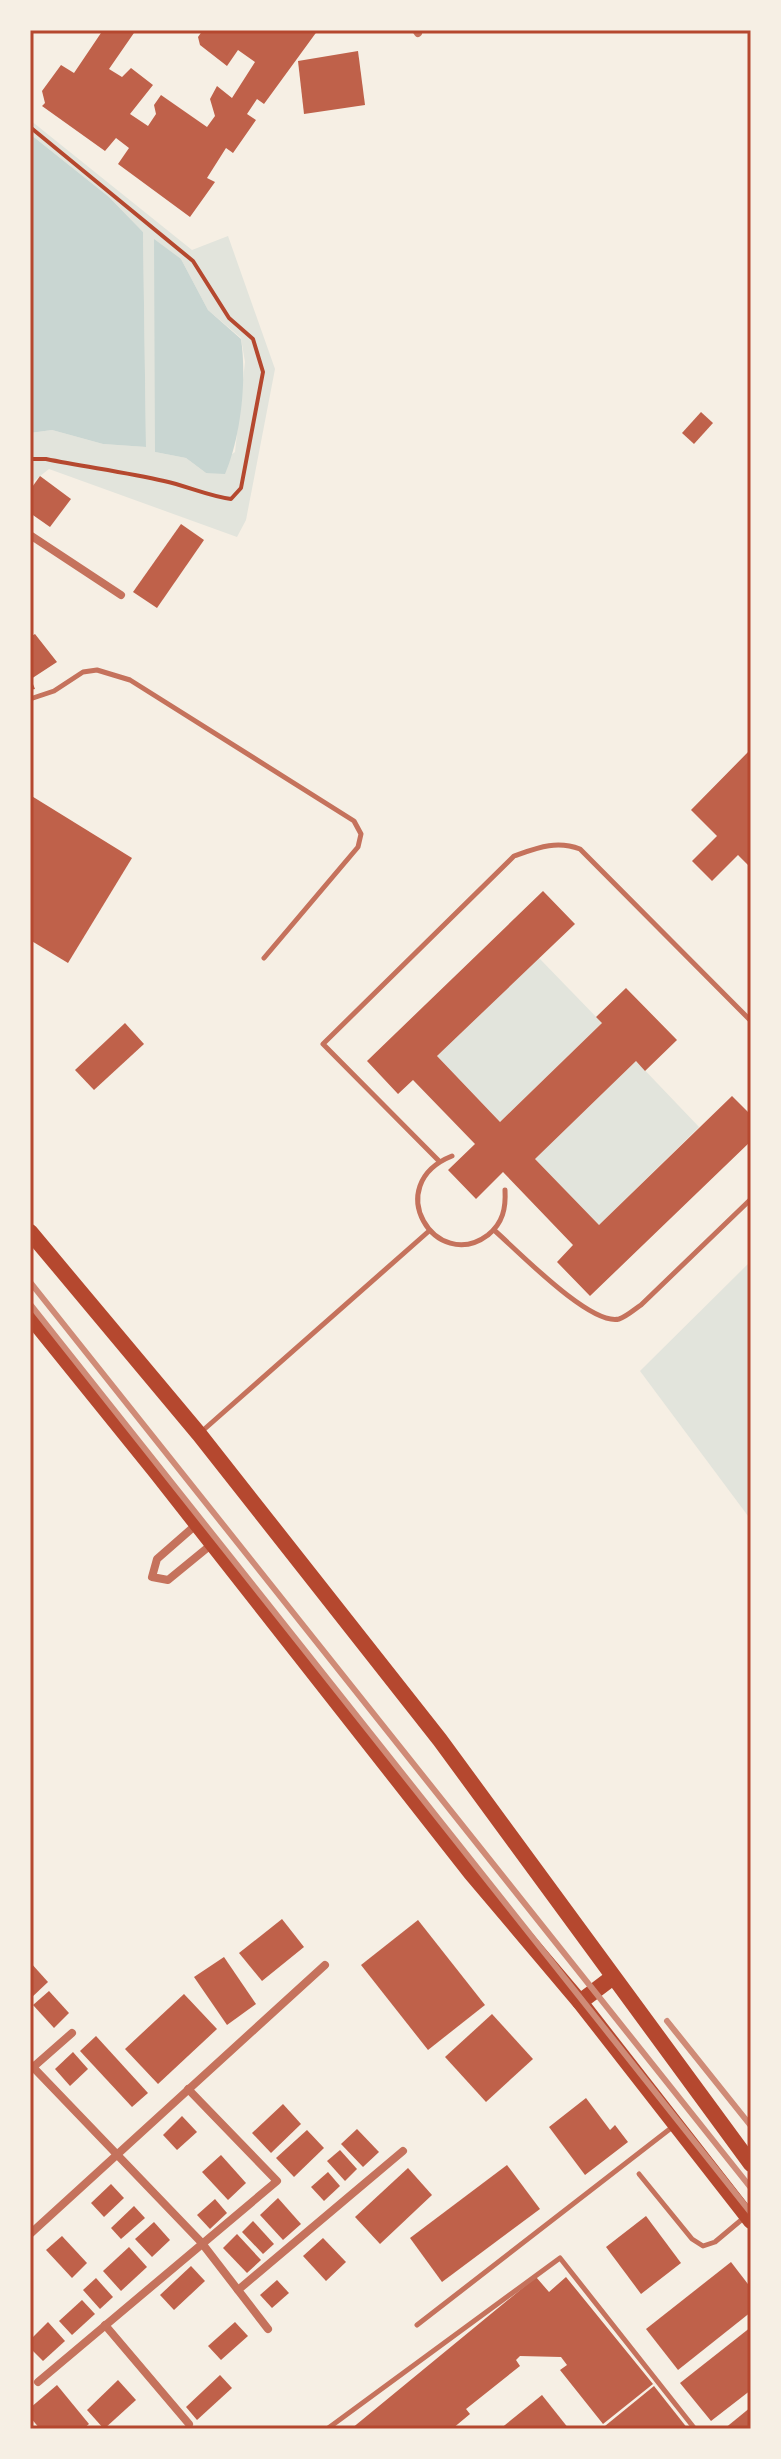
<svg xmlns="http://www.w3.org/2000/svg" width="781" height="2459" viewBox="0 0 781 2459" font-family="Inter,sans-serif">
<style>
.green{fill:#e2e4dc;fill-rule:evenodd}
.water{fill:#c9d6d2}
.building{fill:#bf614a}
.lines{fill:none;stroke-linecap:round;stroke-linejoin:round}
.path{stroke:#b5482f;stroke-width:4}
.service{stroke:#c5725c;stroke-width:5}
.minor{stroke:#c5725c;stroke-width:8}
.primary{stroke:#b5482f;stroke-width:16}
.rail{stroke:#cf8b77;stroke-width:6}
.neatline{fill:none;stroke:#b5482f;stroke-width:3}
</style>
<rect width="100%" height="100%" fill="#f6efe4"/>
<g class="green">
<path d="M 30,120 L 192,250 L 228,236 L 275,369 L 246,520 L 237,537 L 49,469 L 30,484 L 30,433 L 52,430 L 103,444 L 146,447 L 143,232 L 109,197 L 30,134 ZM 181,259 L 208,310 L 241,338 L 245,362 L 235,452 L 206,473 L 186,458 L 155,452 Z"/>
<polygon points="539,958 602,1023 500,1122 437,1056"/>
<polygon points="636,1061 699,1127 599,1225 535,1159"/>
<polygon points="751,1261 751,1520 640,1371"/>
</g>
<g class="water">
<polygon points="30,134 109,197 143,232 146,447 103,444 52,430 30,433"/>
<path d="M 154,239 L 181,259 L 208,310 L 241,339 C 247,379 241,437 225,474 L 206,473 L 186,458 L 155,452 Z"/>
</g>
<g class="building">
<polygon points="103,30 136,30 109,69 122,77 131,68 153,85 130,114 148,126 156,114 154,105 161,95 207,127 215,116 210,99 217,86 232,98 255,62 238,50 227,66 200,45 198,37 203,30 318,30 264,104 257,99 247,114 256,120 233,153 226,148 207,178 215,182 190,217 118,164 129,148 116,138 105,151 42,106 45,103 42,91 61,65 74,73"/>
<polygon points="358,51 365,105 304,114 298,61"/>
<polygon points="701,412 713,423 694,444 682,433"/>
<polygon points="40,476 71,499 50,527 30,513 30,490"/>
<polygon points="181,524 204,540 157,608 133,592"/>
<polygon points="35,634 57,662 31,679 35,689 30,690 30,637"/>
<polygon points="751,749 751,868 738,855 712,881 692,861 717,836 691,810"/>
<polygon points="30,795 132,858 68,963 30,940"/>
<polygon points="543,891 575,924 437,1056 500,1122 602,1023 596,1017 626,988 677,1040 645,1071 636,1061 535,1159 599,1225 732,1096 751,1115 751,1141 590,1296 557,1262 573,1245 503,1172 476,1199 448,1170 475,1144 413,1080 398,1094 367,1061"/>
<polygon points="125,1023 144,1044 94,1090 75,1070"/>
<polygon points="282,1919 304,1947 262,1981 239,1953"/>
<polygon points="418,1920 485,2005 428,2050 361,1965"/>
<polygon points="224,1957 256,2004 227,2025 194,1977"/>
<polygon points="30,1962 48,1982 30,1999"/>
<polygon points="49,1991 69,2013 54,2028 33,2005"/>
<polygon points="184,1994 217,2029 158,2084 125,2049"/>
<polygon points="492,2014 533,2059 486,2102 445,2057"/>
<polygon points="96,2036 148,2093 132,2107 80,2051"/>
<polygon points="73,2052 88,2069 70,2086 55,2069"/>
<polygon points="586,2098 610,2130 615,2125 628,2142 585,2175 549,2127"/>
<polygon points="283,2104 301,2124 271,2153 252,2133"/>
<polygon points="182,2116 197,2132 177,2150 163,2135"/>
<polygon points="357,2129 379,2152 363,2167 341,2144"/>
<polygon points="307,2130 324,2148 294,2177 276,2158"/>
<polygon points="340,2150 357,2169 345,2181 327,2161"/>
<polygon points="221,2155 246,2183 228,2200 202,2172"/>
<polygon points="507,2165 540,2209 442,2282 410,2238"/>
<polygon points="408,2168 432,2195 380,2244 355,2217"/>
<polygon points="328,2172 340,2186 324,2201 311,2187"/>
<polygon points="111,2184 124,2198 104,2217 91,2203"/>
<polygon points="278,2198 301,2224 283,2240 260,2215"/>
<polygon points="215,2199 227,2213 210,2229 197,2215"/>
<polygon points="134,2206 145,2218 121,2239 111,2228"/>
<polygon points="646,2216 681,2263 641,2294 606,2247"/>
<polygon points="253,2221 274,2244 263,2254 242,2232"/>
<polygon points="154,2222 170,2240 152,2257 135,2239"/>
<polygon points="237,2234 261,2260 247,2273 223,2248"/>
<polygon points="62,2236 87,2263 72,2278 46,2250"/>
<polygon points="323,2238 346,2262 326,2281 303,2256"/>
<polygon points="129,2247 147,2267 121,2291 103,2271"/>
<polygon points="731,2262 751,2288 751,2312 678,2370 646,2329"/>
<polygon points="191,2266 205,2281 174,2310 160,2295"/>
<polygon points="536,2277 549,2292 566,2277 653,2384 603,2424 560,2370 567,2365 561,2357 520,2356 516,2360 520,2366 466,2409 470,2414 452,2429 351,2429"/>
<polygon points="96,2278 113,2297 100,2309 83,2290"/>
<polygon points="277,2280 289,2293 272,2308 260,2295"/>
<polygon points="82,2300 95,2314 72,2335 59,2321"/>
<polygon points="48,2322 65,2341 43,2361 30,2348 30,2340"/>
<polygon points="235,2322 248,2336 221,2360 208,2346"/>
<polygon points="751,2327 751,2390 711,2421 680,2383"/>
<polygon points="220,2375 232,2388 197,2420 186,2407"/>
<polygon points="118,2380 136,2400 104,2429 87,2410"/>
<polygon points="57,2385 89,2424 83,2429 40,2429 30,2417 30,2408"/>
<polygon points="654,2386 688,2429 607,2429 605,2426"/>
<polygon points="542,2395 569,2429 500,2429"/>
<polygon points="751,2407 751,2429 724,2429"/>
</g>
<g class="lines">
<path class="path" d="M 30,127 L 193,261 L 229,318 L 253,339 L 263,372 L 241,488 L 231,499 C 208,496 187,486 164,481 C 125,472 85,467 46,459 L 30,459"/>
<g class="service">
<polyline points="30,699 54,691 83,672 97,670 130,680 354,821 361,834 358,847 264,958"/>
<path d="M 452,1156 C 380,1185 436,1274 488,1235 C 503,1223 506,1208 505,1190"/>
<path d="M 439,1161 L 323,1044 L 514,856 C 537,848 556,840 580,849 L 751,1021"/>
<path d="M 494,1230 C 517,1250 590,1326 619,1319 C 626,1317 635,1309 641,1305 L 751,1199"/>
<polyline points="200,1433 429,1231"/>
<polyline points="639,2174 692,2239 703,2246 715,2242 746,2216"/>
<polyline points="417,2325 675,2125"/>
<polyline points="327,2429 560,2258 695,2429"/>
</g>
<g class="minor">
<polyline points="416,30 418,33"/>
<polyline points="30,535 121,595"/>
<polyline points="197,1524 157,1559 152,1577 168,1580 212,1544"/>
<polyline points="30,2064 201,2242 268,2329"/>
<polyline points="31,2069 72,2033"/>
<polyline points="30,2234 325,1965"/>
<polyline points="238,2290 403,2151"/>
<polyline points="105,2325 189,2424"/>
<polyline points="38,2382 277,2181 188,2089"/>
</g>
<g class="primary">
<polyline points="30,1232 199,1434 440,1740 751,2164"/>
<polyline points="30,1316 156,1472 471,1873 580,2002 751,2221"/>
<polyline points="580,2002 613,1977"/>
</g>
<g class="rail">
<polyline points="30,1282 751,2188"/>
<polyline points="30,1304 751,2213"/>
<polyline points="667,2021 751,2126"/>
</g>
</g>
<rect width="781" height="2459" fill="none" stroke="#f6efe4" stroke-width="64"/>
<rect x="32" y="32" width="717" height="2395" class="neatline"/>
</svg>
